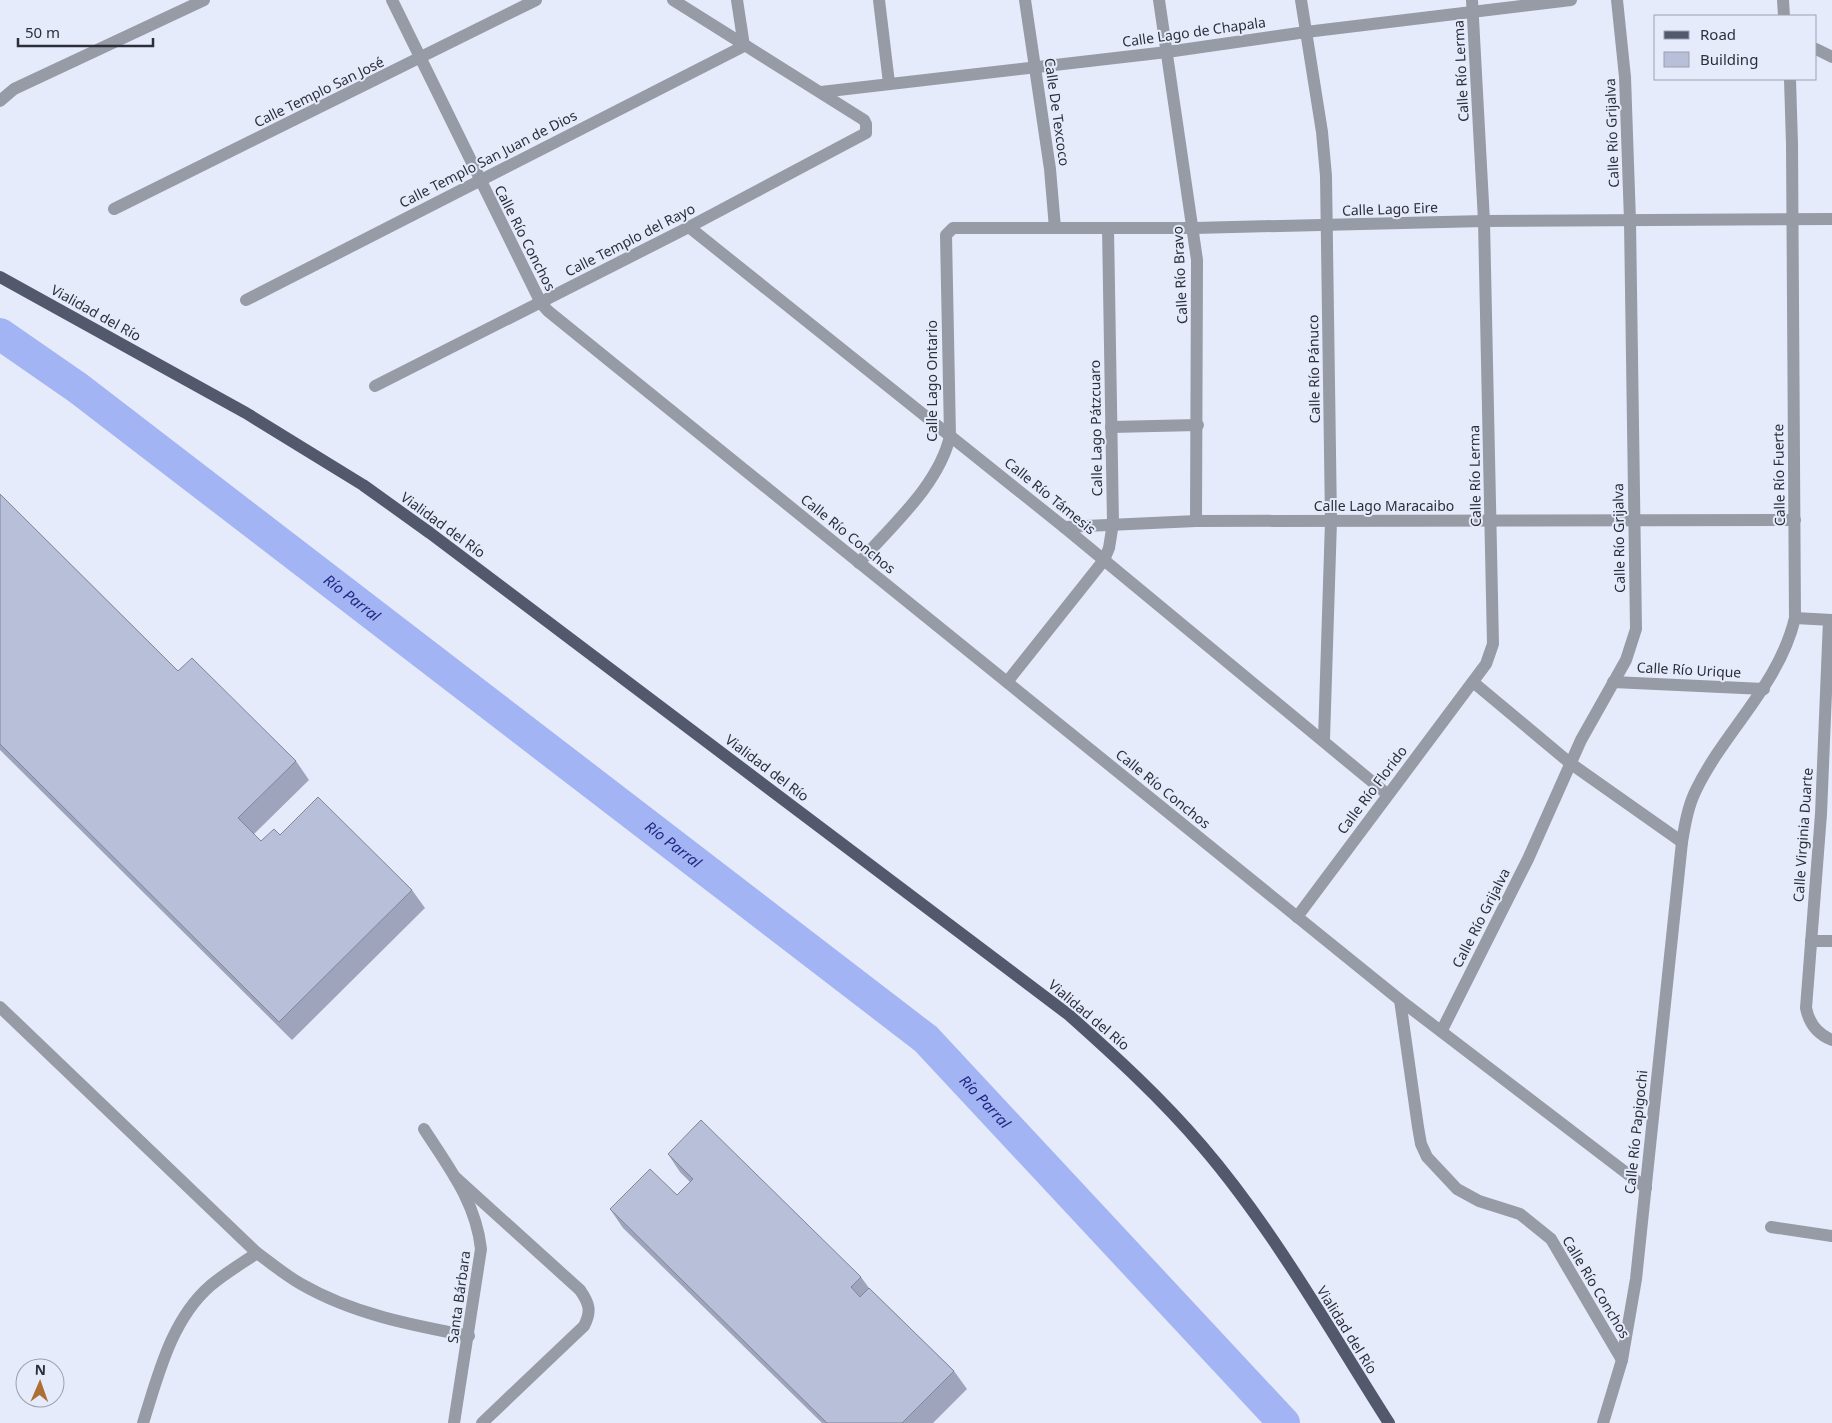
<svg xmlns="http://www.w3.org/2000/svg" width="1832" height="1423" viewBox="0 0 1832 1423" font-family="'Noto Sans',sans-serif">
<style>
.lines{fill:none;stroke-linecap:round;stroke-linejoin:round}
.river{stroke:#a2b4f4;stroke-width:32}
.minor{stroke:#979ba6;stroke-width:12}
.major{stroke:#53596c;stroke-width:12}
.wall{fill:#9da4bb}
.building{fill:#b7bfd9;stroke:#808698}
.labels{text-anchor:middle;stroke-width:4;stroke-linejoin:round;paint-order:stroke}
.street-label{font-size:14px;fill:#2c2f3a;stroke:#e6ebfc}
.water-label{font-size:15px;font-style:italic;fill:#202880;stroke:#e6ebfc}
</style>
<rect width="100%" height="100%" fill="#e6ebfc"/>
<g class="lines">
<path class="river" id="s1" d="M 0,334 L 78,388 L 926,1039 L 1284,1423"/>
<g class="minor">
<polyline points="392,0 541,303 548,311 1400,1000 1646,1188"/>
<polyline points="879,0 889,83"/>
<polyline points="1025,0 1050,169 1055,228"/>
<polyline points="1159,0 1197,260 1196,521"/>
<polyline points="1301,0 1322,132 1326,176 1331,521 1324,739"/>
<polyline points="1783,0 1784,16"/>
<polyline points="1816,49 1832,57"/>
<polyline points="821,92 1167,52 1306,32 1571,0"/>
<polyline points="0,101 14,89 204,0"/>
<polyline points="114,209 536,0"/>
<polyline points="689,227 1064,527 1387,794"/>
<polyline points="246,300 744,46 737,0"/>
<polyline points="375,386 689,227 866,133 866,124 864,120 673,0"/>
<polyline points="1111,427 1198,425"/>
<polyline points="1064,527 1196,521 1795,520"/>
<path d="M 859,563 C 891,526 939,485 950,436 L 946,235 L 953,228 L 1194,228 L 1484,221 L 1832,219"/>
<polyline points="1795,618 1832,620"/>
<path d="M 1829,620 L 1821,814 L 1806,1008 C 1809,1023 1817,1034 1832,1040"/>
<polyline points="1007,682 1104,560 1109,548 1113,523 1108,228"/>
<polyline points="1473,682 1570,763 1682,842"/>
<polyline points="1613,682 1764,689"/>
<polyline points="1297,917 1486,664 1493,644 1484,221 1472,0"/>
<polyline points="1811,941 1832,941"/>
<polyline points="1400,1000 1418,1127 1421,1144 1427,1157 1457,1189 1479,1201 1520,1214 1551,1239 1622,1360"/>
<path d="M 0,1007 L 257,1253 C 271,1263 285,1275 301,1284 C 353,1314 411,1325 469,1336"/>
<polyline points="1442,1030 1528,859 1581,740 1626,660 1636,629 1630,221 1625,77 1617,0"/>
<path d="M 424,1129 C 449,1168 476,1202 481,1249 L 454,1423"/>
<path d="M 455,1177 L 580,1290 C 589,1303 592,1311 584,1326 L 482,1423"/>
<polyline points="1771,1227 1832,1236"/>
<path d="M 143,1423 C 158,1376 171,1320 210,1286 C 224,1274 241,1264 257,1253"/>
<path d="M 1603,1423 L 1622,1360 L 1636,1279 L 1682,842 C 1685,824 1688,806 1696,790 C 1725,730 1779,685 1795,618 L 1792,144 L 1790,79"/>
</g>
<path class="major" d="M 0,277 L 246,413 L 363,485 L 430,533 L 1069,1015 C 1115,1056 1161,1098 1202,1146 C 1274,1230 1329,1329 1389,1423"/>
</g>
<g class="wall">
<polygon points="0,494 178,671 296,761 309,780 254,834 261,841 280,835 412,890 425,908 292,1040 0,750"/>
<polygon points="668,1154 861,1277 869,1288 954,1371 967,1389 933,1423 822,1423 623,1228 610,1209 677,1195 690,1182 680,1172"/>
</g>
<g class="building">
<polygon points="0,494 178,671 192,658 296,761 238,818 261,841 274,829 280,835 318,797 412,890 279,1022 0,744"/>
<polygon points="701,1120 861,1277 851,1287 860,1297 869,1288 954,1371 902,1423 827,1423 610,1209 650,1169 677,1195 693,1179 668,1154"/>
</g>
<g class="labels">
<g class="street-label">
<text transform="translate(1194 32) rotate(-8)" y="5">Calle Lago de Chapala</text>
<text transform="translate(1461 71) rotate(-93)" y="5">Calle Río Lerma</text>
<text transform="translate(319 92) rotate(-26)" y="5">Calle Templo San José</text>
<text transform="translate(1057 112) rotate(82)" y="5">Calle De Texcoco</text>
<text transform="translate(1612 133) rotate(-92)" y="5">Calle Río Grijalva</text>
<text transform="translate(488 159) rotate(-27)" y="5">Calle Templo San Juan de Dios</text>
<text transform="translate(1390 209) rotate(-2)" y="5">Calle Lago Eire</text>
<text transform="translate(525 238) rotate(63)" y="5">Calle Río Conchos</text>
<text transform="translate(630 240) rotate(-27)" y="5">Calle Templo del Rayo</text>
<text transform="translate(1180 275) rotate(-93)" y="5">Calle Río Bravo</text>
<text transform="translate(96 313) rotate(29)" y="5">Vialidad del Río</text>
<text transform="translate(1314 369) rotate(-91)" y="5">Calle Río Pánuco</text>
<text transform="translate(932 381) rotate(-90)" y="5">Calle Lago Ontario</text>
<text transform="translate(1096 428) rotate(-91)" y="5">Calle Lago Pátzcuaro</text>
<text transform="translate(1779 475) rotate(-91)" y="5">Calle Río Fuerte</text>
<text transform="translate(1475 476) rotate(-91)" y="5">Calle Río Lerma</text>
<text transform="translate(1050 496) rotate(39)" y="5">Calle Río Támesis</text>
<text x="1384" y="511">Calle Lago Maracaibo</text>
<text transform="translate(443 525) rotate(36)" y="5">Vialidad del Río</text>
<text transform="translate(848 534) rotate(39)" y="5">Calle Río Conchos</text>
<text transform="translate(1619 538) rotate(-91)" y="5">Calle Río Grijalva</text>
<text transform="translate(1689 670) rotate(3)" y="5">Calle Río Urique</text>
<text transform="translate(767 768) rotate(37)" y="5">Vialidad del Río</text>
<text transform="translate(1163 789) rotate(39)" y="5">Calle Río Conchos</text>
<text transform="translate(1372 790) rotate(-53)" y="5">Calle Río Florido</text>
<text transform="translate(1803 835) rotate(-86)" y="5">Calle Virginia Duarte</text>
<text transform="translate(1481 918) rotate(-63)" y="5">Calle Río Grijalva</text>
<text transform="translate(1089 1015) rotate(40)" y="5">Vialidad del Río</text>
<text transform="translate(1636 1132) rotate(-84)" y="5">Calle Río Papigochi</text>
<text transform="translate(1596 1287) rotate(59)" y="5">Calle Río Conchos</text>
<text transform="translate(459 1297) rotate(-82)" y="5">Santa Bárbara</text>
<text transform="translate(1347 1330) rotate(58)" y="5">Vialidad del Río</text>
</g>
<g class="water-label">
<text dy="5" stroke="none"><textPath href="#s1" startOffset="440">Río Parral</textPath></text>
<text dy="5" stroke="none"><textPath href="#s1" startOffset="845">Río Parral</textPath></text>
<text dy="5" stroke="none"><textPath href="#s1" startOffset="1250">Río Parral</textPath></text>
</g>
</g>
<rect x="1654" y="15" width="162" height="65" fill="#e6ebfc" stroke="#9ca0ae"/>
<rect x="1664" y="31" width="25" height="8" fill="#53596c" stroke="#9ca0ae"/>
<text x="1700" y="40" font-size="15" fill="#2c2f3a">Road</text>
<rect x="1664" y="52" width="25" height="15" fill="#b7bfd9" stroke="#9ca0ae"/>
<text x="1700" y="65" font-size="15" fill="#2c2f3a">Building</text>
<g transform="translate(40 1383) rotate(2)"><circle r="24" fill="#e6ebfc" stroke="#9ca0ae"/>
<path d="M0-4L9 19L0 12L-9 19Z" fill="#ad6f34"/>
<text y="-8" font-size="14" font-weight="bold" text-anchor="middle" fill="#2c2f3a">N</text>
</g>
<path d="M18 38v8h135v-8" fill="none" stroke="#2c2f3a" stroke-width="2.5"/>
<text x="25" y="38" font-size="15" fill="#2c2f3a" stroke="#e6ebfc" stroke-width="4" paint-order="stroke">50 m</text>
</svg>
